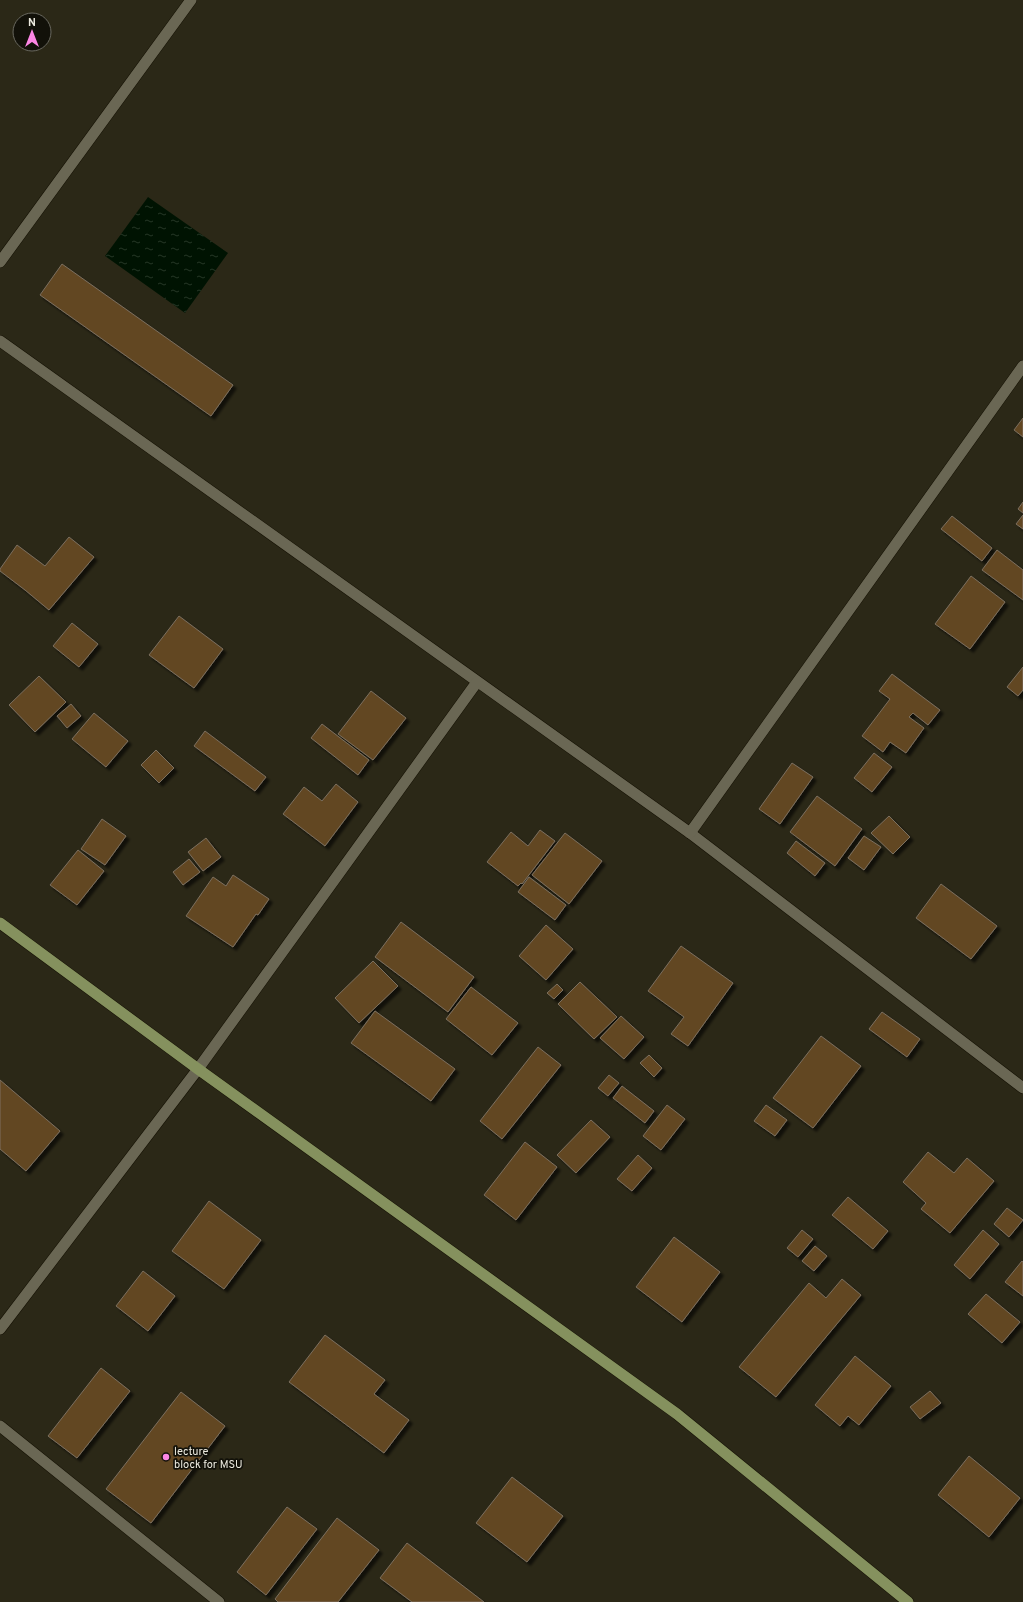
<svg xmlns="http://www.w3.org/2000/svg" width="1023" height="1602" viewBox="0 0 1023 1602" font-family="Overpass,sans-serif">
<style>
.water{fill:url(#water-ripples)}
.building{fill:#624722;stroke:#7c6f5f;filter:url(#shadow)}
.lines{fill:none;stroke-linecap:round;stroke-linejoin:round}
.minor-casing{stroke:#141003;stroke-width:12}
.primary-casing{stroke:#141003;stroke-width:12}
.minor{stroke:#6a6754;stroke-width:11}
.primary{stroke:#85915e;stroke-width:11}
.poi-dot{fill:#fc86e4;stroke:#121109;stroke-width:1.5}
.labels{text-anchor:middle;stroke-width:3.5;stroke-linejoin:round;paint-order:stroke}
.poi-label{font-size:11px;fill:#eceadf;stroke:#121109;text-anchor:start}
</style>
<defs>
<pattern id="water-ripples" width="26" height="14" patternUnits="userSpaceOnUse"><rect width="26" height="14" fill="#001302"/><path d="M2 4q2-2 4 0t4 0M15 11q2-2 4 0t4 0" fill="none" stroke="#253626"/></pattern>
<filter id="shadow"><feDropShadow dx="3.5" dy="3.5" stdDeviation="1" flood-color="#0009"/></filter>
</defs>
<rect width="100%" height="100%" fill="#2b2817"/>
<polygon class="water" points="148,197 228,253 185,313 105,256"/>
<g class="building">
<polygon points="62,264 233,385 211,416 40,295"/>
<polygon points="1023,418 1023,437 1014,430"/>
<polygon points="1023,502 1023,513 1018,509"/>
<polygon points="1023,515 1023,529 1016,524"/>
<polygon points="952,516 992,548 982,561 941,529"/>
<polygon points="69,537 94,557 49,610 25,590 0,571 0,569 17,545 45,566"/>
<polygon points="997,550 1023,570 1023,600 982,570"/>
<polygon points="971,576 1005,602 970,649 935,624"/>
<polygon points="179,616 223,649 194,688 149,655"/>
<polygon points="72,623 98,644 79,667 53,646"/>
<polygon points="1023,667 1023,690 1018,696 1007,687"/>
<polygon points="892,674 940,710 928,725 913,713 909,717 924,728 906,753 890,742 883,752 862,736 890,699 879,691"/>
<polygon points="39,676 66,702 35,732 9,705"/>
<polygon points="371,691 406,718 373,760 338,734"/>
<polygon points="71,704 81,716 67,728 57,716"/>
<polygon points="94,713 128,741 106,767 72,739"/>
<polygon points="322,724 369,760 358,775 311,738"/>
<polygon points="205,731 266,777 255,791 194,746"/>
<polygon points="156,750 174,768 159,783 141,765"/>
<polygon points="874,753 892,767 872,792 854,778"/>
<polygon points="792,763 813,777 780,824 759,809"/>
<polygon points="336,784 358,802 325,846 283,814 304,787 322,801"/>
<polygon points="817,796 862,829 835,866 790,832"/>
<polygon points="889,816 910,837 893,854 871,833"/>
<polygon points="102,819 126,836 105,865 81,849"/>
<polygon points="540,830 555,841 522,884 521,883 518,886 487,862 511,832 528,846"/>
<polygon points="565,833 602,861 569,904 532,875"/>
<polygon points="864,836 881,847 864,870 848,858"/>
<polygon points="206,838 221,857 203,871 188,852"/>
<polygon points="796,841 825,863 815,876 787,853"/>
<polygon points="78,850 104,871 77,905 50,885"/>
<polygon points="189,859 200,872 183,885 173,872"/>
<polygon points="233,875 269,899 258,915 256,914 233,947 186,916 213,877 226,886"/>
<polygon points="529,877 566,905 555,920 518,892"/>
<polygon points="941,884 997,926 971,959 916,918"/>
<polygon points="401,922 474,977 448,1012 375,957"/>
<polygon points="546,925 573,949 546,980 519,956"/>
<polygon points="681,946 733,983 688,1046 671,1034 684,1017 648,991"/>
<polygon points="373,961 398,986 359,1023 335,998"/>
<polygon points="580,982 617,1017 594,1039 558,1004"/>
<polygon points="557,984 563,990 554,999 547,993"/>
<polygon points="471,987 518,1023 492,1055 446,1019"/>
<polygon points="375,1011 455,1069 431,1101 351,1043"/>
<polygon points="882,1012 920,1039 907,1057 869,1029"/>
<polygon points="621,1016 644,1037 624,1059 600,1038"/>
<polygon points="821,1036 861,1066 813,1128 773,1098"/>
<polygon points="538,1047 561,1065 502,1139 480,1121"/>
<polygon points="649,1055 662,1068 654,1077 640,1063"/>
<polygon points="609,1075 619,1083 608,1096 598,1088"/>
<polygon points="0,1080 60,1131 26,1171 0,1149"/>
<polygon points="622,1086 654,1111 645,1123 613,1098"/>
<polygon points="667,1105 685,1119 661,1150 643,1136"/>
<polygon points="766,1105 787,1120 775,1136 754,1121"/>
<polygon points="591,1120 610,1137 576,1173 557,1155"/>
<polygon points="525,1142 557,1167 516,1220 484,1195"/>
<polygon points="928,1152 954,1173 967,1158 994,1181 950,1233 921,1209 926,1203 903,1182"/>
<polygon points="638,1155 652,1168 632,1191 617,1179"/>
<polygon points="848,1197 888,1231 873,1249 832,1215"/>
<polygon points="209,1201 261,1240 224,1289 172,1251"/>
<polygon points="1007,1208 1023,1220 1009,1237 994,1224"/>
<polygon points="802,1230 813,1239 798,1257 787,1248"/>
<polygon points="983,1230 999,1244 970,1279 954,1265"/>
<polygon points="674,1237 720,1272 682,1322 636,1287"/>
<polygon points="815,1246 827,1256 814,1271 802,1261"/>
<polygon points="1022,1261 1023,1262 1023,1296 1005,1282"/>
<polygon points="143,1271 175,1296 148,1331 116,1306"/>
<polygon points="842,1279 861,1295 776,1397 739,1367 809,1283 826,1298"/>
<polygon points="986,1294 1020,1322 1002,1343 968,1314"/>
<polygon points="325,1335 385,1380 374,1394 409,1420 384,1453 289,1382"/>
<polygon points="855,1356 891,1386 859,1425 848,1416 840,1426 815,1405"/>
<polygon points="101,1368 130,1391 77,1458 48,1436"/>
<polygon points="930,1391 941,1403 920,1419 910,1407"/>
<polygon points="181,1392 225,1426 151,1523 106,1489"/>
<polygon points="969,1456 1020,1498 989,1537 938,1495"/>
<polygon points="512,1477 563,1516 527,1562 476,1523"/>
<polygon points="287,1507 317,1529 266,1595 237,1572"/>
<polygon points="337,1518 379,1550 338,1602 278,1602 275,1599"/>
<polygon points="407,1543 484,1602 412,1602 380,1578"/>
</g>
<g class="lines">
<g class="minor-casing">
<g id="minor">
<polyline points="0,262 191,0"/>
<polyline points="0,341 690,833 1023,1088"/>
<polyline points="690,833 1023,366"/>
<polyline points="0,1329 198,1069 477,682"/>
<polyline points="0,1426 219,1602"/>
</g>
</g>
<g class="primary-casing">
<polyline id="primary" points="0,923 198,1069 677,1414 908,1602"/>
</g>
<use href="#minor" class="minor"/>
<use href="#primary" class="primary"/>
</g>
<circle class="poi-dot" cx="166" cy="1457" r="4"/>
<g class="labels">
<g class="poi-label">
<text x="174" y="1455">lecture<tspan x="174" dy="13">block for MSU</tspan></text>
</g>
</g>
<g transform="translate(32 32)"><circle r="19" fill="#121109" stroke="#69685f"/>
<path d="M0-3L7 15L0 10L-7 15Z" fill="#fc86e4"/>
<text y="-6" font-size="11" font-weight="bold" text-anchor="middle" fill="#eceadf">N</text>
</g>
</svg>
